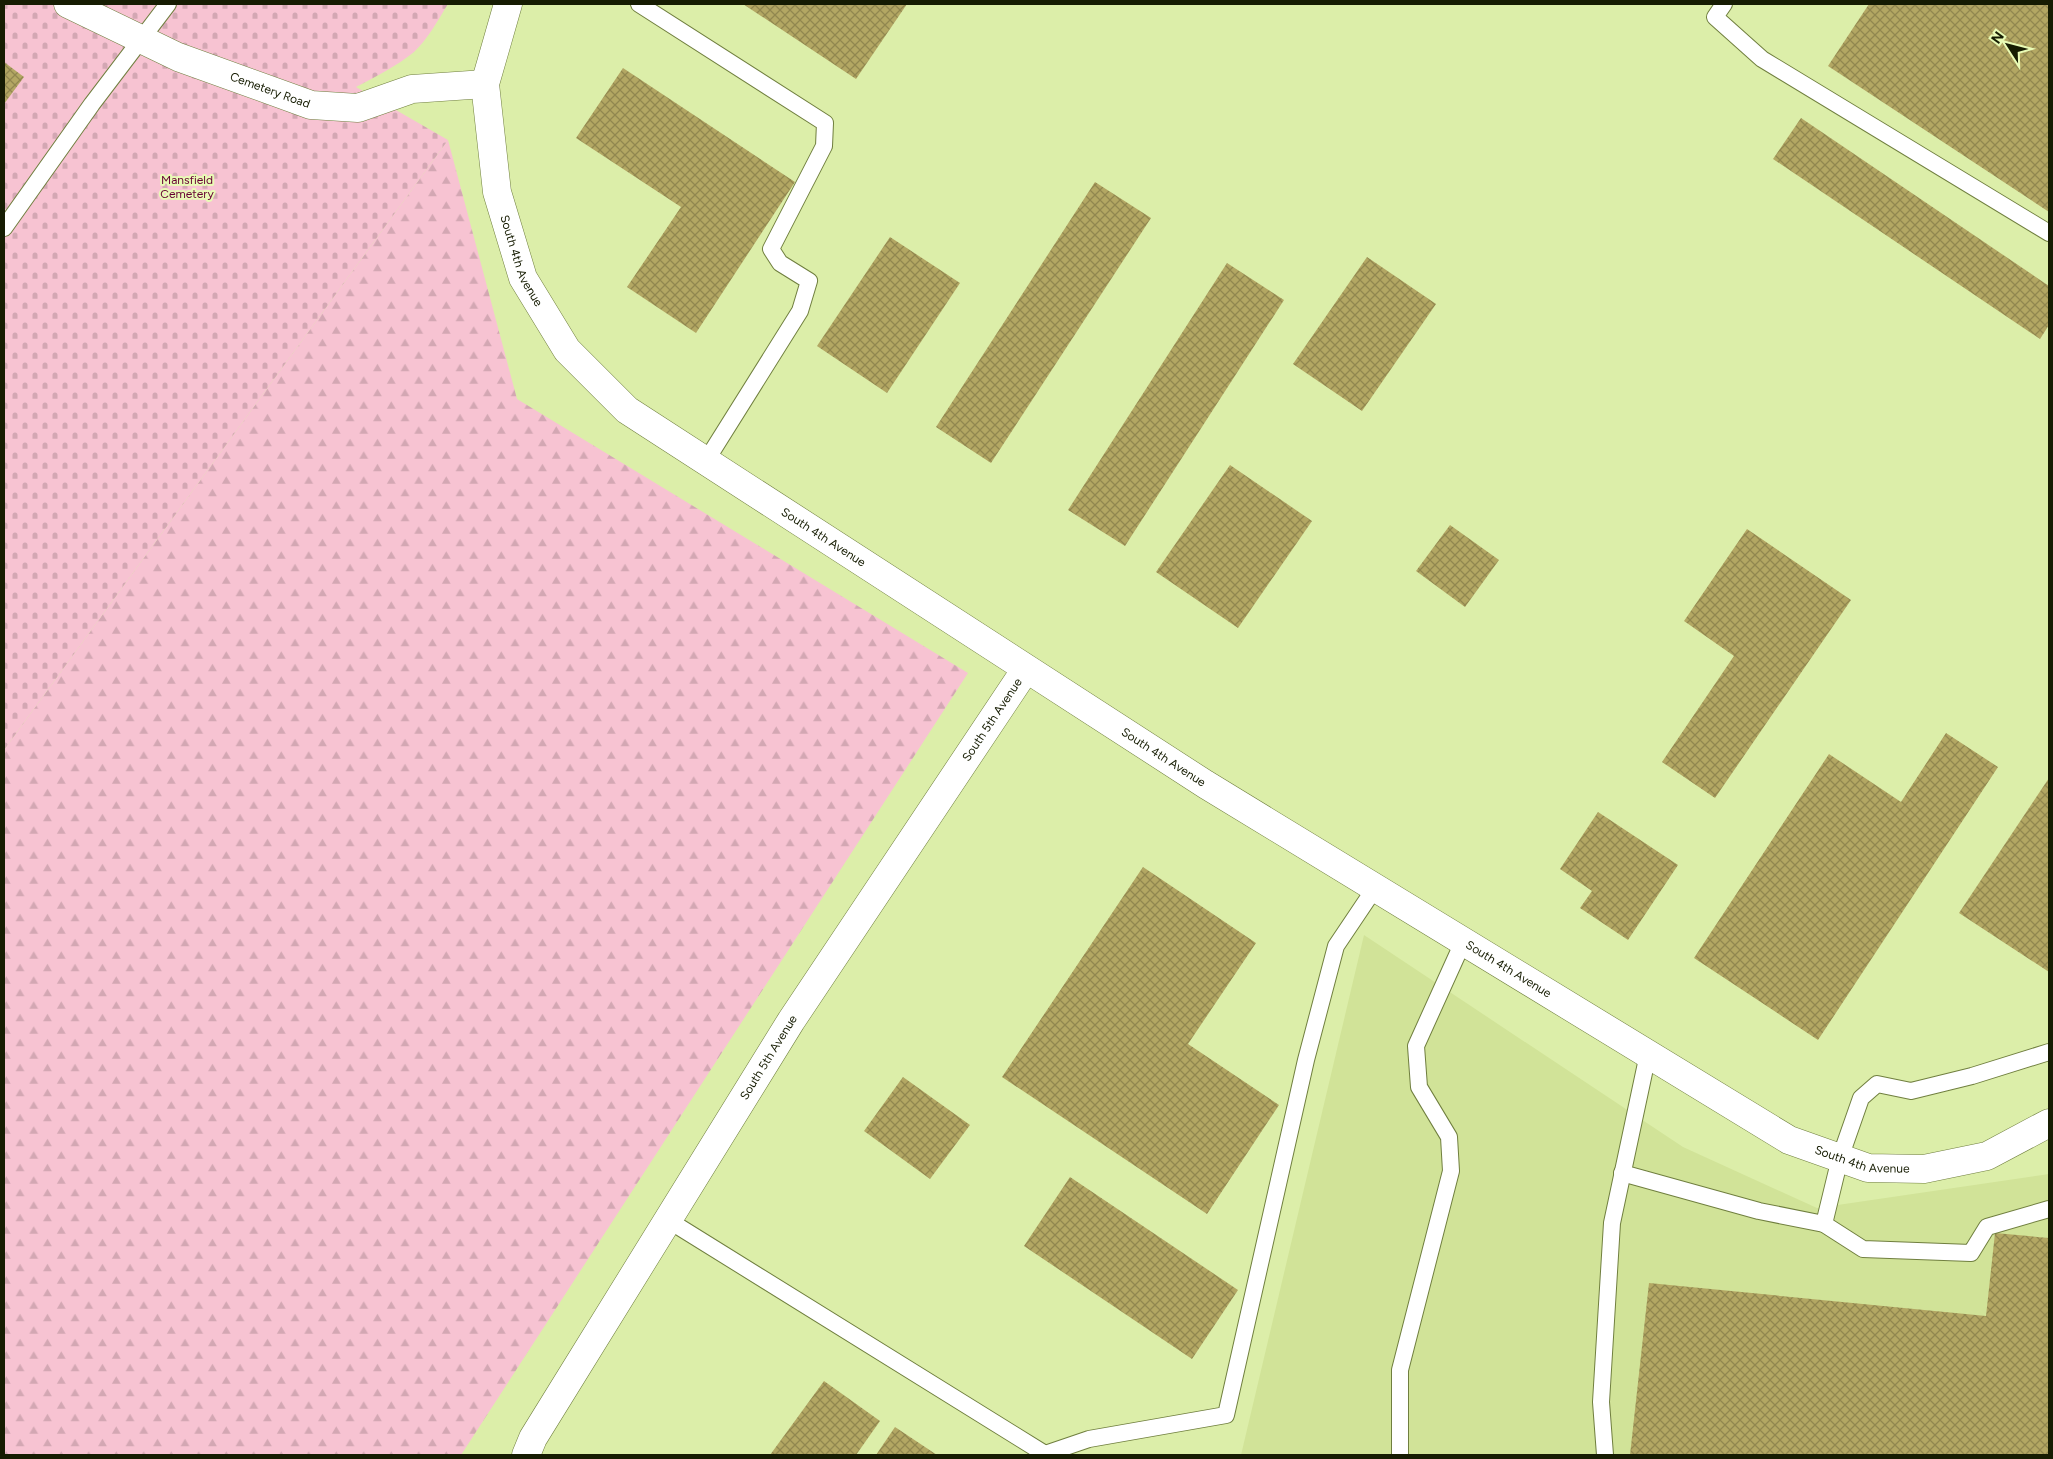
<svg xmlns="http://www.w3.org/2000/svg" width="2053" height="1459" viewBox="0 0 2053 1459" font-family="Figtree,sans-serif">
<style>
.built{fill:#d1e398}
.forest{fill:url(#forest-firs)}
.cemetery{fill:url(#cemetery-stones)}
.building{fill:url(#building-cross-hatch)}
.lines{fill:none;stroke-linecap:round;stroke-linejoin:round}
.lane-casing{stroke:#707f3f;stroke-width:18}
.street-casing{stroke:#707f3f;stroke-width:29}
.lane{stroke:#fff;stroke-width:16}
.street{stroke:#fff;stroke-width:28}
.labels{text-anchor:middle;stroke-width:4;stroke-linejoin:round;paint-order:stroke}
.street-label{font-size:12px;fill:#161c02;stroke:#e9fbb6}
.park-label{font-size:12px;fill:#660133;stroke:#e9fbb6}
</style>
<defs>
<pattern id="forest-firs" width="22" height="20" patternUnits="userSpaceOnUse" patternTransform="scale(1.25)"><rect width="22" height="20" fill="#f7c3d2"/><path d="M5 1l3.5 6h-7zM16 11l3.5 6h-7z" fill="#d3a7b3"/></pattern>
<pattern id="cemetery-stones" width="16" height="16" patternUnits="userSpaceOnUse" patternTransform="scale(1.25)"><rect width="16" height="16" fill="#f7c3d2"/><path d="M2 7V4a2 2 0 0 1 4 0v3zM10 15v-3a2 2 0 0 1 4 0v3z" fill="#d3a7b3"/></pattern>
<pattern id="building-cross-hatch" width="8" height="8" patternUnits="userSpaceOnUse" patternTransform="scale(1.25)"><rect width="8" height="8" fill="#b3a763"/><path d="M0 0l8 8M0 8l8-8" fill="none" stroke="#91874f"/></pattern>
</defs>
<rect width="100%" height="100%" fill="#dceea9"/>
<polygon class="built" points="1364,935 1683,1147 1817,1208 2049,1174 2049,1455 1241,1455"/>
<polygon class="forest" points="448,140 517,399 968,673 461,1455 4,1455 4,750"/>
<path class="cemetery" d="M 4,4 L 448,4 C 438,20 428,39 414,52 C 397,66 375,77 356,87 L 448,140 L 4,750 Z"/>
<g class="building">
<polygon points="743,4 907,4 856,79"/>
<polygon points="1869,4 2049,4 2049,212 1828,66"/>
<polygon points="4,62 24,77 4,104"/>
<polygon points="623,68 795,182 696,333 627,287 681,207 576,138"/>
<polygon points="1801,118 2049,286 2049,325 2040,339 1773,159"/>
<polygon points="1095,182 1151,218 991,463 936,427"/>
<polygon points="890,237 960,283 887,393 817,346"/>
<polygon points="1367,257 1436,304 1362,411 1293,364"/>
<polygon points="1227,263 1284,300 1125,546 1068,510"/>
<polygon points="1230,465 1312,521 1238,628 1156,572"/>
<polygon points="1450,525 1499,560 1465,607 1416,571"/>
<polygon points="1747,529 1851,600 1715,798 1662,762 1734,656 1684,621"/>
<polygon points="1946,733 1998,767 1818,1040 1694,958 1829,754 1901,802"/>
<polygon points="2049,778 2049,972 1959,913"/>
<polygon points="1598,812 1678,865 1628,940 1580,908 1592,891 1560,869"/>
<polygon points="1143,867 1256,943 1188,1044 1279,1105 1207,1214 1002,1077"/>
<polygon points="903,1077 970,1125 930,1179 864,1131"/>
<polygon points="1070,1177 1238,1290 1192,1359 1024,1246"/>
<polygon points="1995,1233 2049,1238 2049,1455 1630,1455 1649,1283 1986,1316"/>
<polygon points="824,1381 880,1421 856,1455 770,1455"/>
<polygon points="895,1427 937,1455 876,1455"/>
</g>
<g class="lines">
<g class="lane-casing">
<g id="lane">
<polyline points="639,4 825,123 824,146 771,249 780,263 809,281 800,311 706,461"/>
<polyline points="1724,4 1715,17 1762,59 2049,233"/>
<polyline points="4,228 92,104 168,4"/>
<polyline points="1622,1173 1759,1211 1824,1224 1863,1249 1971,1253 1987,1227 2049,1209"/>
<polyline points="668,1220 1045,1454 1089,1439 1226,1415 1306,1060 1336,946 1375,888"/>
<polyline points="1824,1224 1840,1158 1861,1098 1877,1084 1911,1091 1972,1076 2049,1052"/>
<polyline points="1400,1455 1400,1370 1451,1171 1449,1137 1419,1087 1416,1046 1463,942"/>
<polyline points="1605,1455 1601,1402 1612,1223 1648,1054"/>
</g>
</g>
<g class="street-casing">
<g id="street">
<path id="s1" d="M 68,4 L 178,57 L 311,105 L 358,108 L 412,89 L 485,84"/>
<path id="s2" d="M 508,4 L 485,84 L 497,192 L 523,278 L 567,350 L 627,410 L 1205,784 L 1789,1140 L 1868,1168 L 1924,1169 L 1987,1156 L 2049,1123"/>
<path id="s3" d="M 526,1455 L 533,1438 L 791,1021 L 1026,669"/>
</g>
</g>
<use href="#lane" class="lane"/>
<use href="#street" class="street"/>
</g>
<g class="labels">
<g class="street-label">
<text dy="4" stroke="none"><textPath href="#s1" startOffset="220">Cemetery Road</textPath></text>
<text dy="4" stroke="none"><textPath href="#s2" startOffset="265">South 4th Avenue</textPath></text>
<text dy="4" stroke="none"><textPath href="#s2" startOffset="685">South 4th Avenue</textPath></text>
<text dy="4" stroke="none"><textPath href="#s3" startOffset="871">South 5th Avenue</textPath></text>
<text dy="4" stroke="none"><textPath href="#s2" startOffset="1090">South 4th Avenue</textPath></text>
<text dy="4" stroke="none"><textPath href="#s2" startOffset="1495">South 4th Avenue</textPath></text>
<text dy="4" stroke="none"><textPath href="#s3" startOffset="466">South 5th Avenue</textPath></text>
<text dy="4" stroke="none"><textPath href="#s2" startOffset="1900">South 4th Avenue</textPath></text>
</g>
<g class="park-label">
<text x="187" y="184">Mansfield<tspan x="187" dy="14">Cemetery</tspan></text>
</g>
</g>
<rect width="2053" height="1459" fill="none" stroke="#161c02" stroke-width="10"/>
<g transform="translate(2008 45) rotate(306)" stroke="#e9fbb6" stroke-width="4" paint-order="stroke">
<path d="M0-4L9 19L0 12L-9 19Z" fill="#161c02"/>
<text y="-8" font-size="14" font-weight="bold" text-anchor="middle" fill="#161c02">N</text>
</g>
</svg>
